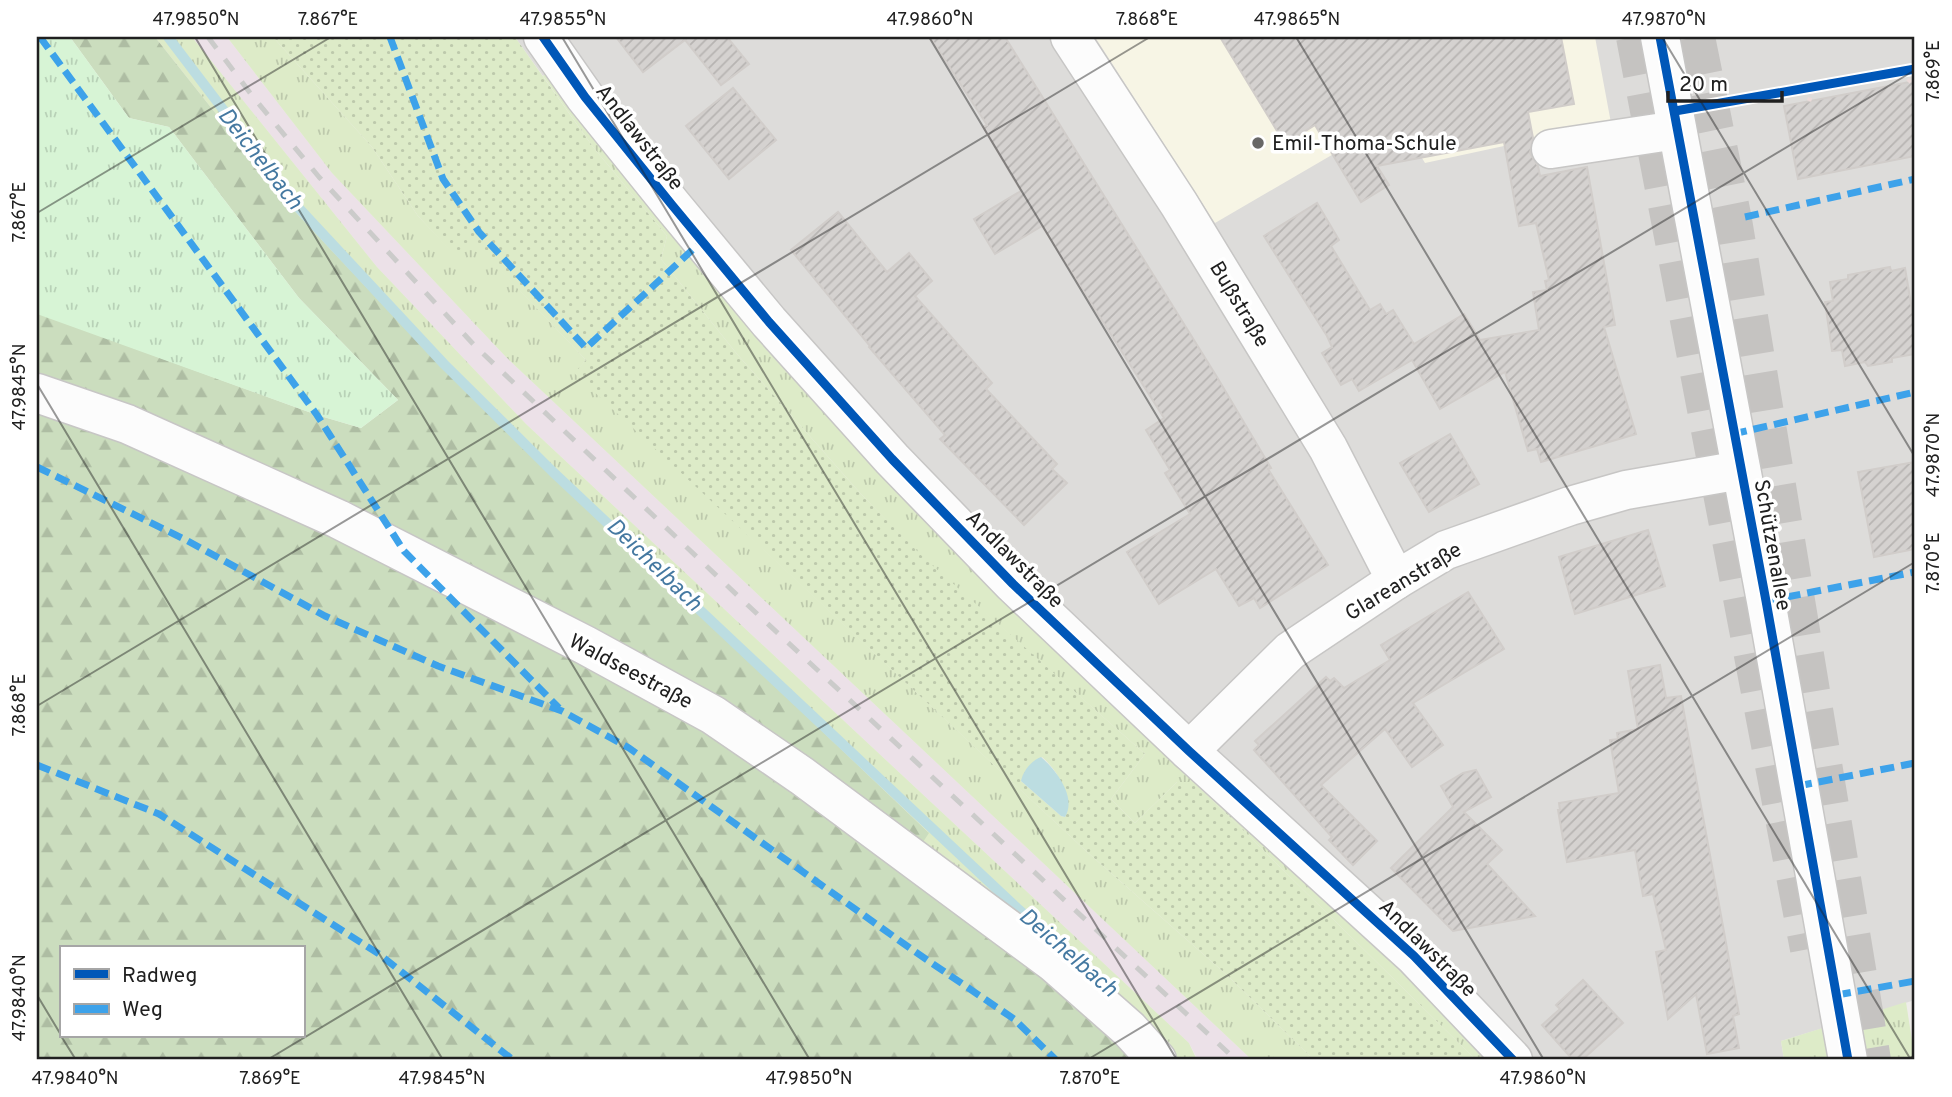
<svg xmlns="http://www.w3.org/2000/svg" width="1952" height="1097" viewBox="0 0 1952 1097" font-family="Overpass,sans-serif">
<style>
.residential{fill:#dddcda}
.education{fill:#f7f5e5}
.railway{fill:#ece1e8}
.grass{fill:url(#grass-tufts)}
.forest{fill:url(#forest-firs);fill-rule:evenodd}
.park{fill:url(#park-tufts)}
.garden{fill:url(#garden-dots);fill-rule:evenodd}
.water{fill:#bcdde1}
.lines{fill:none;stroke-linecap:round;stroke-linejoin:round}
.stream{stroke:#bcdde1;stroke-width:10}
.building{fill:url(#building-hatch);stroke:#d1cdca;stroke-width:2}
.highway-tunnel{stroke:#c5c3c1;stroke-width:38;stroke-dasharray:38 19;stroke-linecap:butt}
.minor-casing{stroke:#c7c6c5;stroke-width:41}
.path{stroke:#ebdbda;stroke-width:4.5;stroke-dasharray:3.5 3.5;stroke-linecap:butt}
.minor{stroke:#fcfcfc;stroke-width:38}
.rail{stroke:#cbcbca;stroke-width:5;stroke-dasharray:14 14;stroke-linecap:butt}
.quiet{stroke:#3da2ea;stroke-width:7;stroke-dasharray:14 7;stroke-linecap:butt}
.cycleway-casing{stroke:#fff;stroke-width:13}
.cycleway{stroke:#0057b8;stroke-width:9}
.ticks{fill:none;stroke:#202020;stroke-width:2;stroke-opacity:0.45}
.poi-dot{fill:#686766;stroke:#fff;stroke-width:2.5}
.labels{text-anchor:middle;stroke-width:7;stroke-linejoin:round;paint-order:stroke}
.street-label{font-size:21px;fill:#202020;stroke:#fff}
.poi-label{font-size:21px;fill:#202020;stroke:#fff;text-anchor:start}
.water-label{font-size:23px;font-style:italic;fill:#4579a1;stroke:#fff}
.neatline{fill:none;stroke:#202020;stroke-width:2.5}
.ticks-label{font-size:18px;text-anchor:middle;fill:#202020}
</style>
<defs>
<pattern id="grass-tufts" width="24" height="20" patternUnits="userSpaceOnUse" patternTransform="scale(1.75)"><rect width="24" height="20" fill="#ddebc8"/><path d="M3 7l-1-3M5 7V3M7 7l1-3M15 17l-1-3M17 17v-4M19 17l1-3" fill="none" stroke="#bdc9ac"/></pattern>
<pattern id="forest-firs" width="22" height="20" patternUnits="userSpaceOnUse" patternTransform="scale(1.75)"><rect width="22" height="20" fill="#cbddbe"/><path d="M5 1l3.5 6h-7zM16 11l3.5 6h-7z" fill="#aebda3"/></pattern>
<pattern id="park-tufts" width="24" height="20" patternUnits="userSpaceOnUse" patternTransform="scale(1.75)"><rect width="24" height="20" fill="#d7f4d5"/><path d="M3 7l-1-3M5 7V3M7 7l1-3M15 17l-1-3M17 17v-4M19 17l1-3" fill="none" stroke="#b8d1b7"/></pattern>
<pattern id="garden-dots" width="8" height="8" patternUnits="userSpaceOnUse" patternTransform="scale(1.75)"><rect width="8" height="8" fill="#ddebc8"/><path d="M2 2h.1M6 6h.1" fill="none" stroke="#bdc9ac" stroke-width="1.8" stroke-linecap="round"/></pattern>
<pattern id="building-hatch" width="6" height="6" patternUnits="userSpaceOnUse" patternTransform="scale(1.75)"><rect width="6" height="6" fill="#d5d2d0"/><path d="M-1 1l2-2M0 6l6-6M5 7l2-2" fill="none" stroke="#b7b4b2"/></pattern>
</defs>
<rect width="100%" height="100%" fill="#eeece9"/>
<polygon class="residential" points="515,37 1915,37 1915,1000 1781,1041 1784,1060 1485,1060 1424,994 1277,850 1072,667 969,565 548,72 543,76"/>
<polygon class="education" points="1095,37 1595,37 1611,123 1425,163 1397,117 1215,223"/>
<polygon class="railway" points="192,37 227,37 332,173 506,357 1252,1060 1198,1060 1189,1043 526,424 377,267"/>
<g class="grass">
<polygon points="155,37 192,37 377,267 526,424 1189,1043 1196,1058 1192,1060 1140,1060 904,869 928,832 454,380 286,202"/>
<polygon points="227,37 273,37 372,147 418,216 455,255 472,240 586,360 575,373 1086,851 1228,976 1314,1060 1252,1060 506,357 332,173"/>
<polygon points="548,71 969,565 1072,667 1277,850 1424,994 1485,1060 1476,1060 1194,782 1177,782 1135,823 1111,799 1145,754 923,558 861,494 737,354 661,259 667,236 593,147 543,76"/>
<polygon points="1906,1002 1915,1060 1784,1060 1781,1041"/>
</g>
<path class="forest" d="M 70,37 L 155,37 L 286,202 L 454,380 L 929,833 L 905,869 L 1049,974 L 1140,1060 L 37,1060 L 37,313 L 317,415 L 361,428 L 398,400 L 299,298 L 169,127 L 129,118 ZM 61,948 L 303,948 L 303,1036 L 61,1036 Z"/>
<polygon class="park" points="37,37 70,37 129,118 169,127 299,298 398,400 361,428 317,415 37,314"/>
<path class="garden" d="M 273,37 L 515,37 L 593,147 L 667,236 L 661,259 L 737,354 L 861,494 L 923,557 L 1145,754 L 1111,799 L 1135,823 L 1177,782 L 1194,782 L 1476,1060 L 1314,1060 L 1228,976 L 1086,851 L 574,373 L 586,360 L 472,241 L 455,256 L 418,216 L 372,147 ZM 1042,757 C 1064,777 1063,788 1065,817 L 1061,816 L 1021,781 Z"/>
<path class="water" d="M 1041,757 C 1056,770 1077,797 1065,817 L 1061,816 L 1021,781 C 1023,771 1032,760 1041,757 Z"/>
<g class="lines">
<polyline class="stream" points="168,37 295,204 444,364 553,472 1017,908 1058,943"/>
</g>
<g class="building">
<polygon points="616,37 727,37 749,64 721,85 685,40 643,72"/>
<polygon points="930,37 1005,37 1217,377 1271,468 1268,469 1328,565 1260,608 1254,598 1239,606 1216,569 1159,604 1127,552 1190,514 1165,473 1170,470 1146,430 1164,418 1042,226 995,254 974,219 1021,191 983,127 987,125"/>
<polygon points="1220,37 1561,37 1574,104 1528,112 1533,138 1530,153 1538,166 1540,176 1587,167 1615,325 1604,327 1636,434 1541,462 1537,449 1528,451 1505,372 1440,409 1412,360 1359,391 1352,379 1341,385 1322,353 1332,347 1327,336 1264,236 1317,203 1339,240 1331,246 1370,310 1380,304 1386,314 1393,310 1414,344 1464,314 1480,340 1539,330 1533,292 1547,290 1545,281 1549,280 1536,223 1519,226 1504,142 1377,166 1389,185 1361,202 1315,125 1285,144"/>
<polygon points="1915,81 1915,156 1798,179 1784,106"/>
<polygon points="733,88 776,140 729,179 686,126"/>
<polygon points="838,212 887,272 909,253 932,281 915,296 992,383 986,389 1057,464 1052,469 1067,483 1024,525 940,439 945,435 869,347 870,346 791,250"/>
<polygon points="1890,267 1891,271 1905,268 1915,327 1915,354 1892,358 1892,362 1868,366 1865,362 1845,366 1842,350 1832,351 1825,302 1833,301 1830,282 1848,279 1848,275"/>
<polygon points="1450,434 1479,484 1429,512 1400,463"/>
<polygon points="1915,462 1915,549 1874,557 1858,472"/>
<polygon points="1648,530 1665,586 1575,614 1559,557"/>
<polygon points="1468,592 1504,649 1413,703 1443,745 1412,767 1385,729 1321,785 1377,841 1353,865 1329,840 1332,837 1254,750 1259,745 1255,741 1326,677 1330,681 1334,678 1344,688 1390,660 1381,645"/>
<polygon points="1660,665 1666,698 1681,696 1739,1014 1733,1016 1739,1048 1707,1054 1696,994 1668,1019 1656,952 1666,950 1653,894 1643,896 1635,850 1567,862 1558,810 1560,810 1559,803 1619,793 1610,740 1618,739 1617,733 1638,729 1628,671"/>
<polygon points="1476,770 1491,797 1464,812 1502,850 1487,864 1535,916 1453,931 1391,868 1453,807 1441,786 1463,773"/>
<polygon points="1583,980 1623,1023 1582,1060 1573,1060 1542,1025 1560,1009 1556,1005"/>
</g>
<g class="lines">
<g class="highway-tunnel">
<polyline points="1635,37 1809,949"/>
<polyline points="1696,37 1733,220 1872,1060"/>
</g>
<g class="minor-casing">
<g id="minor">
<polyline points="543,37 585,97 672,205 769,322 892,459 1013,584 1189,751 1414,956 1513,1060"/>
<polyline points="1070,37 1179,204 1328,448 1396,580"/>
<polyline points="1660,37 1766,601 1848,1060"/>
<polyline points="1551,149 1677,130"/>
<polyline points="37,393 127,424 338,519 585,645 713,715 802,776 1054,963 1129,1029 1157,1060"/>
<polyline points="1189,751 1290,651 1396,580 1446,550 1570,506 1626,490 1741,470"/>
</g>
</g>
<g class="path">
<polyline points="1908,82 1915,75"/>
<polyline points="1809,101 1813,88"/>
</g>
<use href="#minor" class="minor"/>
<polyline class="rail" points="208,37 254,98 319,177 475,346 738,596 1236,1060"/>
<g class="quiet">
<polyline points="40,37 317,415 404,551 559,708"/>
<polyline points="390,37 443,179 479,232 586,348 702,241"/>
<polyline points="1745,217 1915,179"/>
<polyline points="1733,434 1915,392"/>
<polyline points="37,467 186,540 325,616 438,666 562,711 629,748 914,951 1014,1019 1056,1060"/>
<polyline points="1766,601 1915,572"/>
<polyline points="37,765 159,814 379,954 513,1060"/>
<polyline points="1798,786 1915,763"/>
<polyline points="1837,995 1915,981"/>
</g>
<g class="cycleway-casing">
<g id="cycleway">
<polyline points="543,37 585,97 672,205 769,322 892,459 1013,584 1189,751 1414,956 1513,1060"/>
<polyline points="1660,37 1766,601 1848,1060"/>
<polyline points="1675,111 1915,69"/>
</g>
</g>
<use href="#cycleway" class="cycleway"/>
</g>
<path class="ticks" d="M 195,37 L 810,1060M 562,37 L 1177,1060M 929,37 L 1544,1060M 1296,37 L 1911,1060M 1662,37 L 1915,457M 37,213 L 331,37M 37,384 L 443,1060M 37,706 L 1150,37M 37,995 L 61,1035M 61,1036 L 76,1060M 267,1060 L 1915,70M 1087,1060 L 1915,562M 1906,1060 L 1915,1055"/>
<circle class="poi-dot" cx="1258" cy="143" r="7"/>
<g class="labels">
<g class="street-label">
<text transform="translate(640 137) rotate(52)" y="7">Andlawstraße</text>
<text transform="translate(1240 304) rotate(59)" y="7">Bußstraße</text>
<text transform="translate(1773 545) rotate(80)" y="7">Schützenallee</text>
<text transform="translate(1015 559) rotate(45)" y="7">Andlawstraße</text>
<text transform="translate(1403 581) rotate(-31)" y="7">Glareanstraße</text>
<text transform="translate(631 671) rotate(28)" y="7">Waldseestraße</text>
<text transform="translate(1428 948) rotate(45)" y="7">Andlawstraße</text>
</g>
<g class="poi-label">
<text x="1272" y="150">Emil-Thoma-Schule</text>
</g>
<g class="water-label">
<text transform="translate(261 158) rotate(52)" y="8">Deichelbach</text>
<text transform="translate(655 564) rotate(44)" y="8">Deichelbach</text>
<text transform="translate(1069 952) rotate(41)" y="8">Deichelbach</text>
</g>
</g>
<rect width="1952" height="1097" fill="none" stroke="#ffffff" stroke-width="77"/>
<rect x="60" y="946" width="245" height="91" fill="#ffffff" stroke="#a6a6a6" stroke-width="2"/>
<rect x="74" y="969" width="35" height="10" fill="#0057b8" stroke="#a6a6a6" stroke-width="2"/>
<text x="122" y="982" font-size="21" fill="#202020">Radweg</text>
<rect x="74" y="1004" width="35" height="10" fill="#3da2ea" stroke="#a6a6a6" stroke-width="2"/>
<text x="122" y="1016" font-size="21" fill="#202020">Weg</text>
<path d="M1668 91v10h114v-10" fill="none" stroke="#202020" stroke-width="3.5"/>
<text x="1679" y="91" font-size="21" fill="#202020" stroke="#ffffff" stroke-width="5" paint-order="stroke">20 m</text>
<rect x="38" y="38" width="1875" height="1020" class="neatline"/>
<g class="ticks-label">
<text x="196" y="25">47.9850°N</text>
<text x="328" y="25">7.867°E</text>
<text x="563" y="25">47.9855°N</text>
<text x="930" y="25">47.9860°N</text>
<text x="1147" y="25">7.868°E</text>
<text x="1297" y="25">47.9865°N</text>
<text x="1664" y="25">47.9870°N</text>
<text transform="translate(1933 71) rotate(-90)" y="6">7.869°E</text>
<text transform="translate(19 212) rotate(-90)" y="6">7.867°E</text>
<text transform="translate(19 387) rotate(-90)" y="6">47.9845°N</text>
<text transform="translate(1933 455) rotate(-90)" y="6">47.9870°N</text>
<text transform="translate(1933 563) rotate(-90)" y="6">7.870°E</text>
<text transform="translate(19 705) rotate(-90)" y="6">7.868°E</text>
<text transform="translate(19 998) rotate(-90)" y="6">47.9840°N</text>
<text x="75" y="1084">47.9840°N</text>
<text x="270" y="1084">7.869°E</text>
<text x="442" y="1084">47.9845°N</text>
<text x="809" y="1084">47.9850°N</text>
<text x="1090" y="1084">7.870°E</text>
<text x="1543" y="1084">47.9860°N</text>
</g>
</svg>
